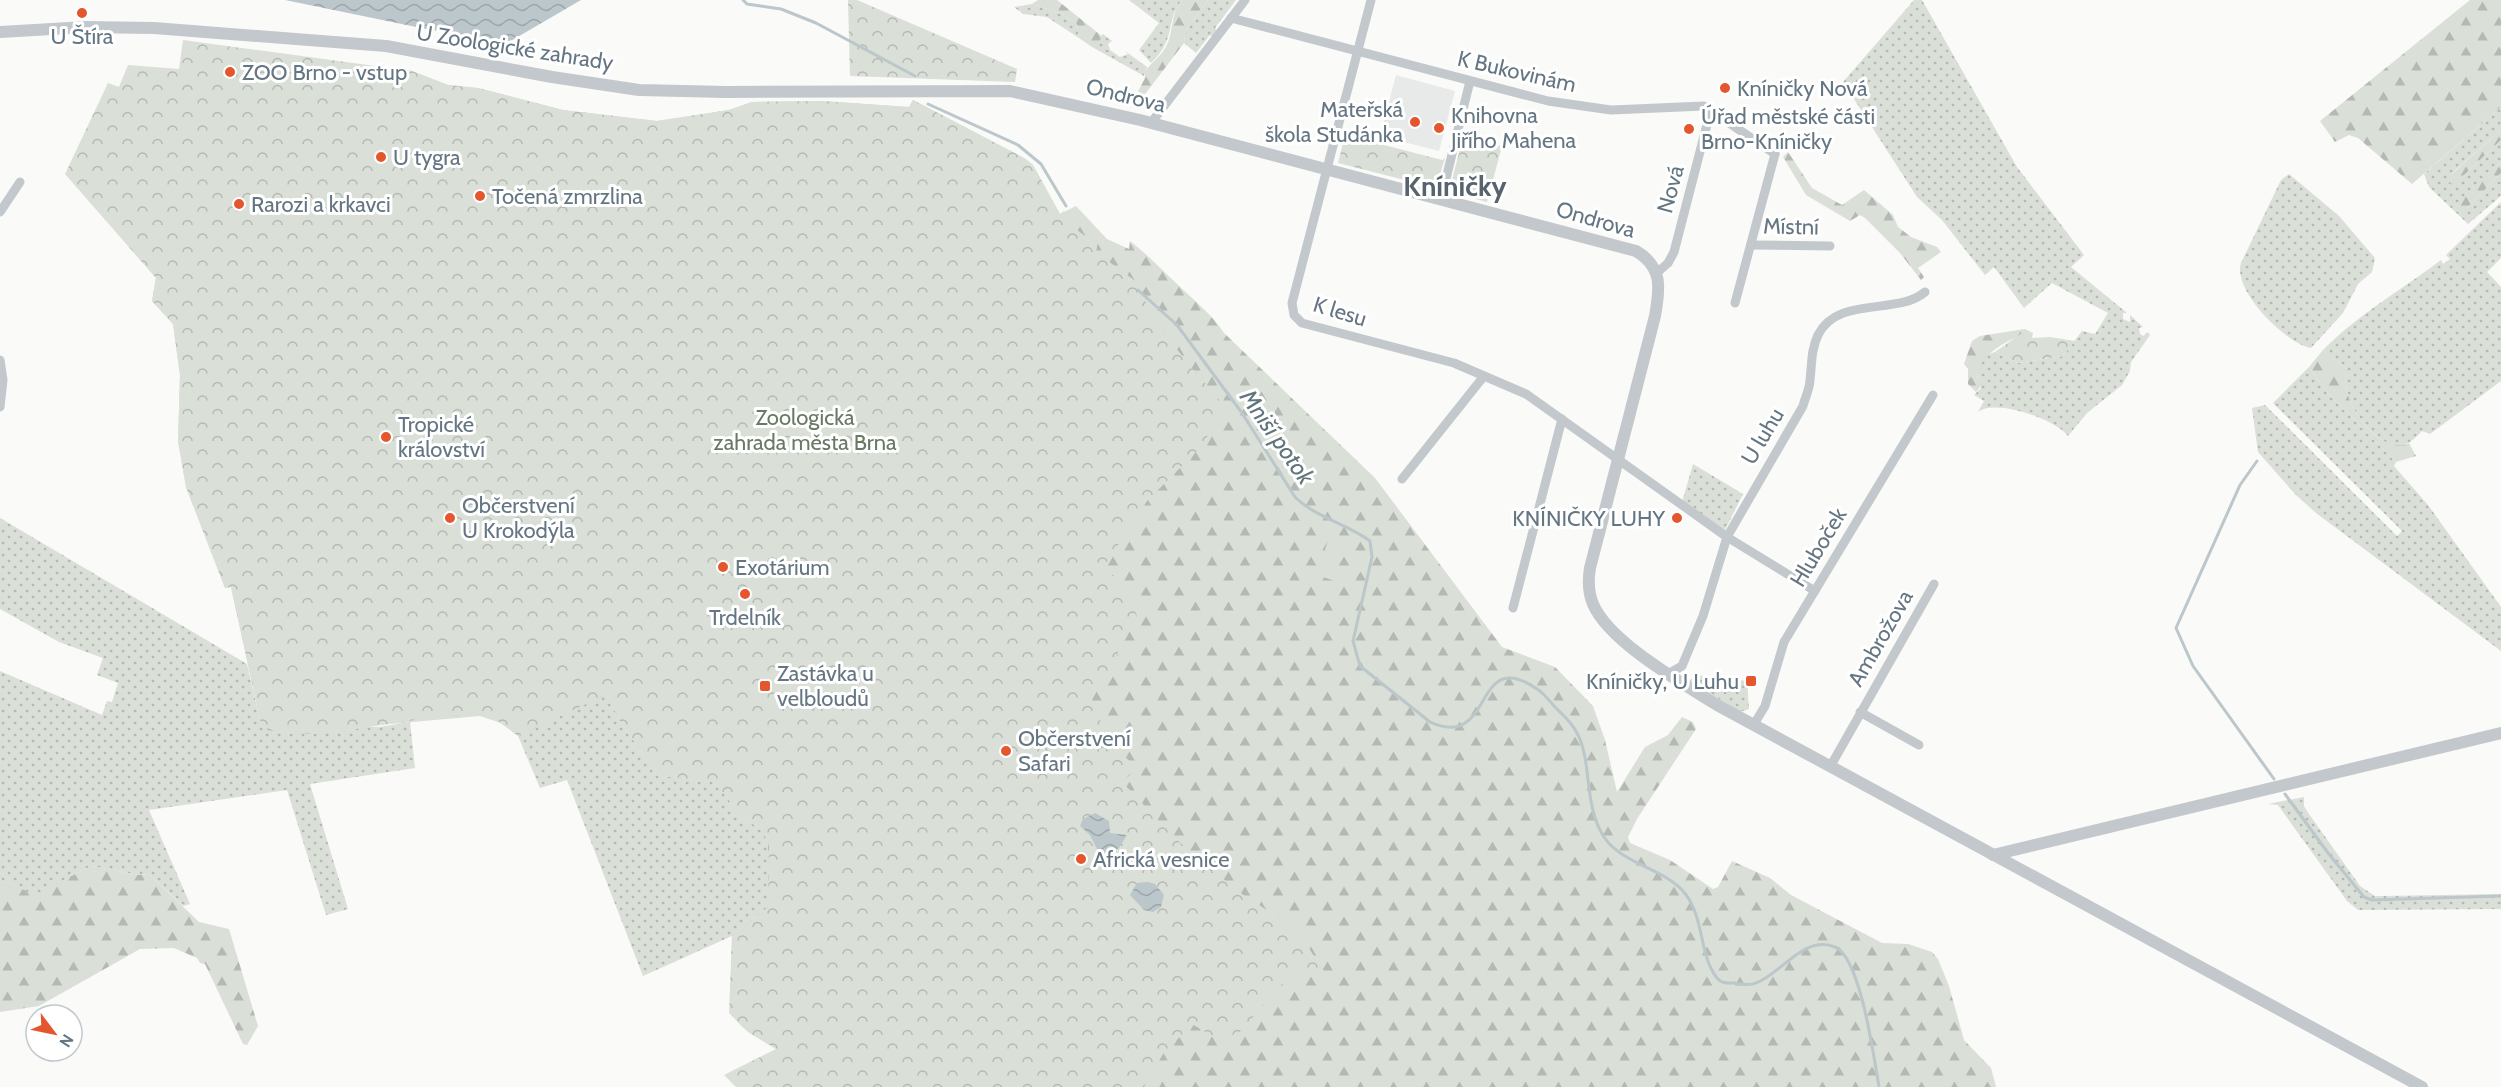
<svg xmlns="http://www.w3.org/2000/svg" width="2501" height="1087" viewBox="0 0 2501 1087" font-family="Cabin,sans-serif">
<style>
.built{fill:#e8e9e9}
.grass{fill:url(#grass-dots)}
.forest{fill:url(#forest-firs)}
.park{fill:url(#park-crowns)}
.pitch{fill:#dadfd7}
.water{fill:url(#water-waves)}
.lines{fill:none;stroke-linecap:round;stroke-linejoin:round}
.stream{stroke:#bbc7cb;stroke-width:3}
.minor{stroke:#c3c8cc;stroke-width:9}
.tertiary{stroke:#c3c8cc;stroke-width:12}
.poi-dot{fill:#e4572e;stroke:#fff;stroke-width:2}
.labels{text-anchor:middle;stroke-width:6;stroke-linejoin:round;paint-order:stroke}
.poi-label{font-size:22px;fill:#657683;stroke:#fff;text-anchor:start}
.street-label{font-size:22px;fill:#657683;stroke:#fff}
.park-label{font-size:22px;fill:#687a64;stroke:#fff}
.water-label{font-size:24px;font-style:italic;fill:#60757c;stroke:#fff}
.district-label{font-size:28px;font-weight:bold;fill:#57646e;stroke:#fff}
</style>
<defs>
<pattern id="grass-dots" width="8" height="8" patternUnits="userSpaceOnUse" patternTransform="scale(1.5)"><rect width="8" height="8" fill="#dadfd7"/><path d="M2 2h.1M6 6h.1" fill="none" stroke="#b4b9b4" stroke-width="1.8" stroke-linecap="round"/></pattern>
<pattern id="forest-firs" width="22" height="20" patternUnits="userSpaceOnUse" patternTransform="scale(1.5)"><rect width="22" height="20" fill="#dadfd7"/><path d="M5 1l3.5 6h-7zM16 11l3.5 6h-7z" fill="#b4b9b4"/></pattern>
<pattern id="park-crowns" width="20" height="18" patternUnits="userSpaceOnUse" patternTransform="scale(1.5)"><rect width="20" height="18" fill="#dadfd7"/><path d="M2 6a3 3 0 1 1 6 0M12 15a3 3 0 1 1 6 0" fill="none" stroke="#b4b9b4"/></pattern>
<pattern id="water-waves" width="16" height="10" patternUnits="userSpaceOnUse" patternTransform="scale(1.5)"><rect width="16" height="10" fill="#bbc7cb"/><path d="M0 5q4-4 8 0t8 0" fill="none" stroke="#9ca6aa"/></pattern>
</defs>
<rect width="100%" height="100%" fill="#fafaf8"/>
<polygon class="built" points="1396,75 1455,91 1439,151 1380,136"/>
<g class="grass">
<path d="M 1129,0 L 1182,0 C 1164,22 1178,37 1151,63 L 1139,50 L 1159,23 Z"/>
<polygon points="1208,0 1236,0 1215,28 1218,31 1213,37 1210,35 1196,53 1184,43 1186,30"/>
<path d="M 1914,0 L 1922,0 L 2017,167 L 2084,255 L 2071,267 L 2127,313 L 2123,313 L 2123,319 L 2130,322 L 2130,315 L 2143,327 L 2139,328 L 2140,334 L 2143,336 L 2148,332 L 2150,335 L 2131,362 L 2130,371 L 2122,385 L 2087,413 L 2068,436 C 2055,419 1995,398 1978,412 L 1984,401 L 1974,395 L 1981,388 L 1977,371 L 1984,356 L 1995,352 L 2018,363 L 2063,356 L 2082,331 L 2095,334 L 2108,313 L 2052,283 L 2024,308 L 1994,267 L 1985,275 L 1942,220 L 1917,197 L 1843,82 Z"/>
<polygon points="1032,4 1060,13 1077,24 1079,38 1047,17 1023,14 1014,7"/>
<polygon points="1103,34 1112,41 1108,44 1110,50 1120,57 1128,54 1125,51 1147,67 1144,76 1092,47"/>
<polygon points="2501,107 2501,130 2451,174 2463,176 2501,140 2501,162 2456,206 2467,208 2501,173 2501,196 2468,224 2429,187 2424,174"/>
<path d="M 2289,174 L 2339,216 L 2375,258 L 2372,272 L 2358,284 L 2343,313 L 2311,348 C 2286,344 2232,290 2241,263 L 2281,180 Z"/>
<path d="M 2501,202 L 2501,258 L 2487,272 L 2501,287 L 2501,381 L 2430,434 L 2422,431 C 2417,436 2411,443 2403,445 C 2382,451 2354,415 2349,398 C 2345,389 2346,379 2346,369 L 2323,350 C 2360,313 2400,291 2441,260 L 2443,264 L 2450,259 L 2446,255 Z"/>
<polygon points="2309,367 2326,391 2396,462 2394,466 2428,505 2501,607 2501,651 2316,513 2295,494 2258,452 2252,408 2265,405 2397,536 2402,531 2273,403"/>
<polygon points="1693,464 1743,494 1725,530 1682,502"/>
<polygon points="0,518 247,664 261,724 379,727 410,722 415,768 310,784 348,909 326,915 287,790 149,810 190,904 183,906 149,874 139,875 91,866 35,896 0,879 0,671 102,715 107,701 112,702 118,683 97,675 103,658 59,642 0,609"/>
<polygon points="1695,675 1747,681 1749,709 1740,712 1689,681"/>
<polygon points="607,693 618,718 657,775 712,782 725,794 740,817 760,828 769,842 768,907 732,936 643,976 567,780 540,788 518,736"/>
<polygon points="2304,797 2304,806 2309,814 2360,886 2375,896 2382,896 2501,894 2501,909 2358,910 2347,901 2278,805 2268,804"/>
</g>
<g class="forest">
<polygon points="1038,0 1057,0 1103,37 1092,47 1079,38 1077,24 1060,13 1032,4"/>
<path d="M 1182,0 L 1208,0 L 1186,30 L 1184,43 L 1136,106 L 1132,103 L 1145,78 L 1145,72 C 1150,63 1159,58 1164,50 C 1175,34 1169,15 1182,0 Z"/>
<polygon points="2470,0 2501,0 2501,107 2412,184 2358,138 2349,135 2335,142 2320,121"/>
<path d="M 281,55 L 412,71 L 448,85 L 478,88 L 563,110 L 657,121 L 729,110 L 752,102 L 822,101 L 909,107 L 913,100 L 1024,158 L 1033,165 L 1060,214 L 1076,206 L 1107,239 L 1129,249 L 1130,241 C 1147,254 1160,268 1175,282 C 1192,299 1211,313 1224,333 L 1375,478 L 1502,647 L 1555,667 L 1593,706 L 1605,740 L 1617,792 L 1645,747 L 1668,735 L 1682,717 L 1693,722 L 1696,729 L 1637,819 L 1628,837 L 1630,843 L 1670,860 L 1713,889 L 1718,887 L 1732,861 L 1770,878 L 1791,895 L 1882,943 L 1908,944 L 1932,952 L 1938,959 L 1949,986 L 1964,1040 L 1991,1068 L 1996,1087 L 1056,1087 L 776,1049 C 759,1038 735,1028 730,1007 L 732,936 L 768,907 L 768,842 L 760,828 L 740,817 L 725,794 L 712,782 L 657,775 L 618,718 L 607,694 L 518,736 L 501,723 L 480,716 L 289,733 L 269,731 L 261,724 L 231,587 L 225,588 L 186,487 L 178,441 L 180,375 L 173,324 L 152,301 L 156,278 L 71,180 L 78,177 L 1152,843 L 750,148 Z"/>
<polygon points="2501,130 2501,140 2463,176 2451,184 2446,183 2446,179"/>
<polygon points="1788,152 1812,188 1842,205 1864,190 1893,215 1898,227 1911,237 1937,247 1941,252 1918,268 1924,277 1921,280 1900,253 1865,218 1860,215 1850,221 1806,195 1783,157"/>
<polygon points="2501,162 2501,173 2467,208 2460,211 2456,204"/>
<path d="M 2025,329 L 2033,333 C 2014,334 1974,357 1978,378 L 1983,376 L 1986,380 L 1976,392 L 1968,384 L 1968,369 L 1964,364 L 1972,341 L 1980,336 Z"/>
<path d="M 2323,350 L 2346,369 C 2346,379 2345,389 2349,398 C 2356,418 2384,455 2409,443 L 2416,456 L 2396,462 L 2326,391 L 2309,367 Z"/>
<polygon points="91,866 139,875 149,874 199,922 229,929 258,1026 247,1045 243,1044 205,964 200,963 197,958 174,948 140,949 39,1006 0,1012 0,879 35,895"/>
</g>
<g class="park">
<polygon points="848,0 857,0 1017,69 1015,82 850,76"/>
<path d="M 183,40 L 412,71 L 448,85 L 478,88 L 563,110 L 657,121 L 729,110 L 752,102 L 822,101 L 909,107 L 913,100 L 1024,158 L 1033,165 L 1060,214 L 1064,211 C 1072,228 1081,235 1098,242 L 1096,252 L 1134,280 L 1160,329 L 1224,406 L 1202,446 L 1147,501 L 1104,566 L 1133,595 L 1137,618 L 1092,700 L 1109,742 L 1136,767 L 1123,783 L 1178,841 L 1239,892 L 1296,929 L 1326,974 L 1321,978 L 1291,974 L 1239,1033 L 1217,1039 L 1192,1024 L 1163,1054 L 1144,1087 L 736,1087 L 724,1075 L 776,1049 L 748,1032 L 729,1013 L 732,936 L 768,907 L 769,842 L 760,828 L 740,817 L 725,794 L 712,782 L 657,775 L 618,718 L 607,694 L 518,736 C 510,730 501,722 491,718 C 442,703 296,754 261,724 L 231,587 L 225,588 L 186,487 L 178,441 L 180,375 L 173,324 L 152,301 L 156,278 L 65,174 L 108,83 L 119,87 L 128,65 L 179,69 Z"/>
<polygon points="1345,135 1442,160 1445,158 1436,188 1338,163"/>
<polygon points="1463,137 1502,146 1487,202 1449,192"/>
<polygon points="2022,333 2033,333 2032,338 2050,337 2075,341 2063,356 2018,363 1995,352"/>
</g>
<polygon class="pitch" points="1329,537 1344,541 1332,580 1317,575"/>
<g class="water">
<polygon points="285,0 581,0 509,42 426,29"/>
<polygon points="1095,813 1109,821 1110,833 1127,835 1119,848 1101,857 1090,835 1080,826 1083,819"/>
<polygon points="1148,882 1155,884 1164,895 1161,907 1153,912 1144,910 1130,895 1137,883"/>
</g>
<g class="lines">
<g class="stream">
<polyline points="743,0 747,4 781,9 816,23 915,76"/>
<polyline points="928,104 1018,145 1041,164 1066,206"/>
<path d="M 1138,290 L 1177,325 L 1242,413 L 1295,497 C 1315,517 1347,524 1370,541 L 1372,557 L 1353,641 L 1360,666 L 1430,722 C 1495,752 1472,644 1537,689 C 1545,694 1550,702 1556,708 C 1565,717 1574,725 1579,737 C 1592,767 1584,806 1604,837 C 1621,863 1661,868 1682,890 C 1705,914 1698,954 1717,978 C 1722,984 1727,983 1734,983 C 1740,984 1750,986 1756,983 C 1780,975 1804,934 1835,947 C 1861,958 1874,1059 1879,1087"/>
<polyline points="2257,461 2240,485 2176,628 2193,666 2274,779"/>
<polyline points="2285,794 2328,853 2364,897 2372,900 2501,896"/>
</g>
<g class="minor">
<polyline points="1371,0 1292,303 1294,315 1302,323 1454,363 1526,394 1727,537 1815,591"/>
<polyline points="1231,18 1548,101 1611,110 1704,106 1775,154"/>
<polyline points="1151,123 1245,0"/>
<polyline points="1441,199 1470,81"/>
<polyline points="0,212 20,182"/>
<polyline points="1751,245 1830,246"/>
<polyline points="1658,272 1668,263 1674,252 1711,109"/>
<polyline points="1735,303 1775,154"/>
<polyline points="0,360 3,380 0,407"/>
<polyline points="1402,479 1484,376"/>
<polyline points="1513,608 1562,419"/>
<path d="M 1668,674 L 1682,666 L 1687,654 L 1703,616 L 1727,537 L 1803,406 C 1805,398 1810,388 1810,380 C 1812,363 1811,350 1818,335 C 1838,295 1897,316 1925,292"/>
<polyline points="1860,712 1919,745"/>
<polyline points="1753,726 1765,706 1784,642 1933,395"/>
<polyline points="1830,767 1934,584"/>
</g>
<g class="tertiary">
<path d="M 0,32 L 86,27 L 154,28 L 386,46 L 552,77 L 639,90 L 726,92 L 1010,91 L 1140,120 L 1636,251 C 1663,267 1660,288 1655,316 L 1590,568 C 1588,580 1588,592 1593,604 C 1609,642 1682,683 1717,705 L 2422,1087"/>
<polyline points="1993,855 2501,733"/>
</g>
</g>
<g class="poi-dot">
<circle cx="82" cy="13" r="6"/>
<circle cx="230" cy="72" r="6"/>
<circle cx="1725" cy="88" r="6"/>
<circle cx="1415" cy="122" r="6"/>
<circle cx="1439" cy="128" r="6"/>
<circle cx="1689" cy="129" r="6"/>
<circle cx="381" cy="157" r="6"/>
<circle cx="480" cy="196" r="6"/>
<circle cx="239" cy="204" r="6"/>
<circle cx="386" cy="437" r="6"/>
<circle cx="450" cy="518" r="6"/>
<circle cx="1677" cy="518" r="6"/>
<circle cx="723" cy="567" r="6"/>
<circle cx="745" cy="594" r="6"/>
<rect x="1745" y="675" width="12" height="12" rx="3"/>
<rect x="759" y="680" width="12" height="12" rx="3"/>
<circle cx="1006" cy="751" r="6"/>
<circle cx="1081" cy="859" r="6"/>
</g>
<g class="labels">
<g class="poi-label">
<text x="82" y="44" text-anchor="middle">U Štíra</text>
<text x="242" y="80">ZOO Brno - vstup</text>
<text x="1737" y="96">Kníničky Nová</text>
<text x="1403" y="117" text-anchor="end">Mateřská<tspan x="1403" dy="25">škola Studánka</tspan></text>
<text x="1451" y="123">Knihovna<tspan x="1451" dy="25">Jiřího Mahena</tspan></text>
<text x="1701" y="124">Úřad městské části<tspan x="1701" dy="25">Brno-Kníničky</tspan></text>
<text x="393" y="165">U tygra</text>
<text x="492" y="204">Točená zmrzlina</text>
<text x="251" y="212">Rarozi a krkavci</text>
<text x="398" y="432">Tropické<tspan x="398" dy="25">království</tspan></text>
<text x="462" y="513">Občerstvení<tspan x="462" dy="25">U Krokodýla</tspan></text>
<text x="1665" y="526" text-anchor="end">KNÍNIČKY LUHY</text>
<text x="735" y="575">Exotárium</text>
<text x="745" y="625" text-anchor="middle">Trdelník</text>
<text x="777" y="681">Zastávka u<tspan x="777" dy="25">velbloudů</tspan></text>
<text x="1739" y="689" text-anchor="end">Kníničky, U Luhu</text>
<text x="1018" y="746">Občerstvení<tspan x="1018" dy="25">Safari</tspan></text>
<text x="1093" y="867">Africká vesnice</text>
</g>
<g class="street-label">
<text transform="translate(515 47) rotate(9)" y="8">U Zoologické zahrady</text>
<text transform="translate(1517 71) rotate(13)" y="8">K Bukovinám</text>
<text transform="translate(1126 95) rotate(14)" y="8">Ondrova</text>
<text transform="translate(1670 189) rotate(-75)" y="8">Nová</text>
<text transform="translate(1596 219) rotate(16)" y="8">Ondrova</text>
<text transform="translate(1791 226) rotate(1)" y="8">Místní</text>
<text transform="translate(1340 311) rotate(17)" y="8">K lesu</text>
<text transform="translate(1762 436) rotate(-59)" y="8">U luhu</text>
<text transform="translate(1818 547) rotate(-59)" y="8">Hluboček</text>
<text transform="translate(1880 638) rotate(-60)" y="8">Ambrožova</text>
</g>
<g class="park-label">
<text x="805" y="425">Zoologická<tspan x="805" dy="25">zahrada města Brna</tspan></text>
</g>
<g class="water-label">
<text transform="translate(1277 437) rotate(55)" y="8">Mniší potok</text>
</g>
<g class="district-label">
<text x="1455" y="196">Kníničky</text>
</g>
</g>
<g transform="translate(54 1033) rotate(122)"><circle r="28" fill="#ffffff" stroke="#c1c8cd" stroke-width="1.5"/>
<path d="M0-4.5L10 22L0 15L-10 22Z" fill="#e4572e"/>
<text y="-9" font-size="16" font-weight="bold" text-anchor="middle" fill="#657683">N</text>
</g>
</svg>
